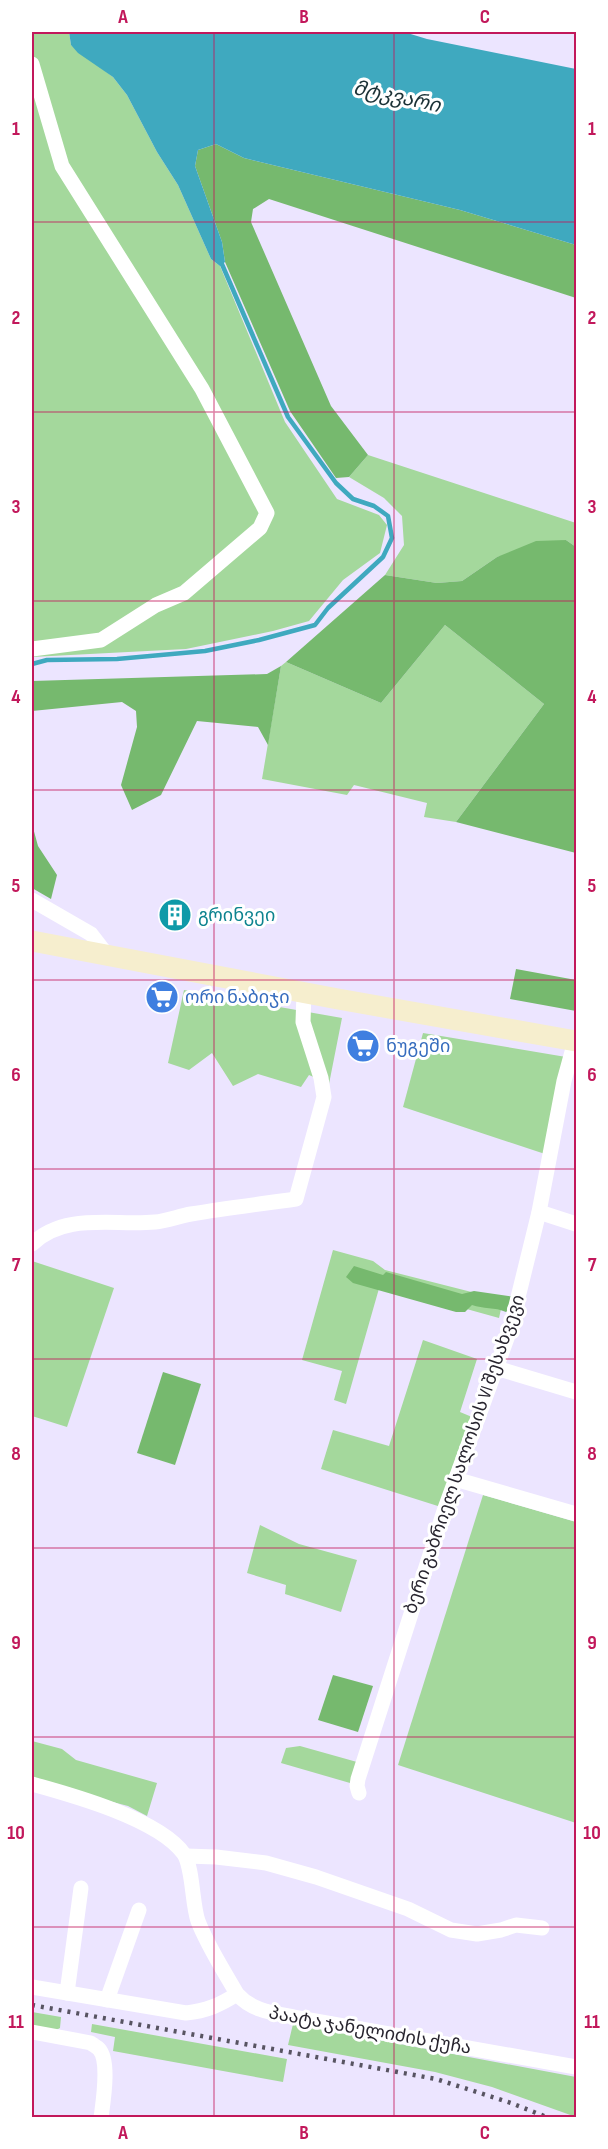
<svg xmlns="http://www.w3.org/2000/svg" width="608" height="2149" viewBox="0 0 608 2149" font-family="'Sofia Sans Condensed','Noto Sans Georgian',sans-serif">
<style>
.green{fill:#a4d89c}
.forest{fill:#76b96e}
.water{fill:#3fa9bf}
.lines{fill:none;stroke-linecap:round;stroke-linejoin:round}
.stream{stroke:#3fa9bf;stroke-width:4.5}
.street{stroke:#fff;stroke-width:15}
.secondary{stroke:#f6eece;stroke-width:21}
.rail{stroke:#585462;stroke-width:4.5;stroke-dasharray:3 6;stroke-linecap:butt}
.grid{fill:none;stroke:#c2185b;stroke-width:1.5;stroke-opacity:0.55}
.labels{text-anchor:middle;stroke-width:6;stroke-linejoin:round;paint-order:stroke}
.culture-label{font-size:18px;fill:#0d838f;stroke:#fff;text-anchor:start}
.shop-label{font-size:18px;fill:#366cbe;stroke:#fff;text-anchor:start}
.street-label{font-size:18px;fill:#28252f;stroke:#fff}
.water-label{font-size:20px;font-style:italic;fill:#1a3136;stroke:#fff}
.neatline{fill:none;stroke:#c2185b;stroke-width:2}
.grid-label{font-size:20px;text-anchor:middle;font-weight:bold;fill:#c2185b}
</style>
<rect width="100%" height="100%" fill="#ece5ff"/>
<g class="green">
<polygon points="32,32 69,32 71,45 113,77 127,95 157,152 178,185 211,259 220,266 285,422 337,499 379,515 387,525 380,553 343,580 309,621 273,631 186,649 32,657"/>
<polygon points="368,455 576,523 576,547 566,540 497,557 462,581 437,583 385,575 404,545 402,516 384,498 349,477"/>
<polygon points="445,625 544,704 456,822 424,817 427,803 354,785 347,795 262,779 281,666 286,662 381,703"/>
<polygon points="184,990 342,1018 329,1084 309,1075 301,1087 258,1074 233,1086 212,1053 189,1070 168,1063"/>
<polygon points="423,1033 566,1057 545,1154 403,1107"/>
<polygon points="333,1250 373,1261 385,1270 503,1300 499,1318 380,1285 346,1404 334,1400 342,1371 302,1360"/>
<polygon points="32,1261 114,1288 67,1427 32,1416"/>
<polygon points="423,1340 477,1359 460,1412 472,1417 441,1507 321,1469 333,1430 389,1446"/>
<polygon points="483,1495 576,1522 576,1823 398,1765"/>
<polygon points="260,1525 299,1544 357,1560 341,1612 285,1594 286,1585 247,1573"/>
<polygon points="32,1741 62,1749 76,1760 157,1783 147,1816 128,1806 32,1781"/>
<polygon points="300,1746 357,1762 350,1783 281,1763 286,1748"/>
<polygon points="32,2012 61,2017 60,2028 54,2031 32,2028"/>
<polygon points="92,2024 287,2059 283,2082 113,2051 115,2037 91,2032"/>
<polygon points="293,2024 576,2077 576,2117 492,2087 435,2072 288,2045"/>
</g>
<g class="forest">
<polygon points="216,144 244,158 460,210 576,245 576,298 269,199 253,209 251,222 331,406 368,455 349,477 336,478 290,411 225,262 222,242 195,166 198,150"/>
<polygon points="566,540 576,547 576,853 456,822 544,704 445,625 381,703 286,662 385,575 437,583 462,581 497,557 536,541"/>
<polygon points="281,666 268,745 258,727 197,721 161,795 132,810 121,785 137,727 136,711 122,702 32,711 32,681 267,674"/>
<polygon points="32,824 38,846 57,875 51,899 32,888"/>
<polygon points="516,969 576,980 576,1011 510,999"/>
<path d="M 354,1266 L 383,1275 L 386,1272 L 462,1294 L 474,1291 L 515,1297 L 512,1308 L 506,1312 C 495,1307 483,1309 472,1305 L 465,1312 L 456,1312 L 353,1283 L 346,1277 Z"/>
<polygon points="163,1372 201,1384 175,1465 137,1453"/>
<polygon points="333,1675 373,1686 358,1732 318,1720"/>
</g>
<polygon class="water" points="69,32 404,32 427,39 576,69 576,245 460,210 244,158 216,144 198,150 195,166 222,242 225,262 220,266 211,259 178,185 157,152 127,95 113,77 78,53 71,45"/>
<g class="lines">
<polyline class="stream" points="32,664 47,660 117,659 205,651 259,640 315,625 328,608 383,557 392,538 388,516 374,506 353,499 336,483 288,417 221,262"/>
<g class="street">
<polyline points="32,64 62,166 202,389 267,513 260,528 184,593 156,605 101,640 32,649"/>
<polyline points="32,900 91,934 108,956"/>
<polyline points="539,1212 576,1224"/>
<path d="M 32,1244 C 65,1212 114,1226 155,1222 C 167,1221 179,1216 191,1214 C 226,1208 261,1204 296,1199 L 324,1097 L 321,1078 L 303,1022 L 304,993"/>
<polyline points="496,1368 576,1392"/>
<polyline points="455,1479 576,1514"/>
<path d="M 32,1784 C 72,1795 159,1819 184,1854 C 193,1868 192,1904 198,1921 C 207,1945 224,1971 237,1994 C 252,2011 273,2013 294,2017 L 576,2067"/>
<polyline points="359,1793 357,1786 358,1779 444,1511 510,1330 539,1212 564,1081 575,1041"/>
<polyline points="186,1856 216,1857 266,1863 316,1877 408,1909 451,1930 477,1934 501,1930 516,1925 542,1928"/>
<path d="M 32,1987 L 186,2013 C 206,2011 220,2005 237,1994"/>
<polyline points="67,1993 81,1888"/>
<polyline points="107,2000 139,1910"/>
<path d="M 32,2032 L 91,2043 C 91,2044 99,2048 99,2049 C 110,2061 103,2102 101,2118"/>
</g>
<polyline class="secondary" points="32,941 338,999 576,1041"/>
<polyline class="rail" points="32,2005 436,2079 511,2103 549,2118"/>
</g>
<path class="grid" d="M 214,32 L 214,2118M 394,32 L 394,2118M 32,222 L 576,222M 32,412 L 576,412M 32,601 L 576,601M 32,790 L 576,790M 32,980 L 576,980M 32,1169 L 576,1169M 32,1359 L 576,1359M 32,1548 L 576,1548M 32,1737 L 576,1737M 32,1927 L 576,1927"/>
<defs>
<g id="building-disc" transform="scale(1.725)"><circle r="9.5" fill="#0f9aa8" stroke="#fff"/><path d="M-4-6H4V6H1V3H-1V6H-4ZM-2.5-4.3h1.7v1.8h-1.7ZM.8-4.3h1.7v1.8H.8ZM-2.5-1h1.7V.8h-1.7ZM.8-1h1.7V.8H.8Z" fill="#fff"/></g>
<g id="supermarket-disc" transform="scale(1.725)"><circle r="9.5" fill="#3f7fe0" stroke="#fff"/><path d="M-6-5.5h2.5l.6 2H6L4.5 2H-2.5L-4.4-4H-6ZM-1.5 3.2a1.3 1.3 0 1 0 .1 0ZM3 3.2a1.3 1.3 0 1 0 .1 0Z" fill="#fff"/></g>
</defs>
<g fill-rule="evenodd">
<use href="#building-disc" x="175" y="915"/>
<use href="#supermarket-disc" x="162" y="997"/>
<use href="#supermarket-disc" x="363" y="1046"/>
</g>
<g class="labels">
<g class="culture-label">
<text x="198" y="921">გრინვეი</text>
</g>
<g class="shop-label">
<text x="185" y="1003">ორი ნაბიჯი</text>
<text x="386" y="1052">ნუგეში</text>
</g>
<g class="street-label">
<text transform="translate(464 1454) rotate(-71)" y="6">ბერი გაბრიელ სალოსის VI შესახვევი</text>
<text transform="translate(370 2030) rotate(10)" y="6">პაატა ჯანელიძის ქუჩა</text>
</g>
<g class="water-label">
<text transform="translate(397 96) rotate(12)" y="7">მტკვარი</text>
</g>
</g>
<rect width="608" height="2149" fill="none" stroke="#ffffff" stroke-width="66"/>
<rect x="33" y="33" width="542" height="2083" class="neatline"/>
<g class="grid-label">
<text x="123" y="23">A</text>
<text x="304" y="23">B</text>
<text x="485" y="23">C</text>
<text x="16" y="135">1</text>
<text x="592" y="135">1</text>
<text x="16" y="324">2</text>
<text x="592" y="324">2</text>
<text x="16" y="513">3</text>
<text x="592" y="513">3</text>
<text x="16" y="703">4</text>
<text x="592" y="703">4</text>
<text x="16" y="892">5</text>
<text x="592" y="892">5</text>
<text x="16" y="1081">6</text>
<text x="592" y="1081">6</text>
<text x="16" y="1271">7</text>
<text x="592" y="1271">7</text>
<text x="16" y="1460">8</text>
<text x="592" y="1460">8</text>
<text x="16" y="1649">9</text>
<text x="592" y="1649">9</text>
<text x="16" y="1839">10</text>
<text x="592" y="1839">10</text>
<text x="16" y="2028">11</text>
<text x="592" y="2028">11</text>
<text x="123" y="2139">A</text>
<text x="304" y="2139">B</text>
<text x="485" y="2139">C</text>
</g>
</svg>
